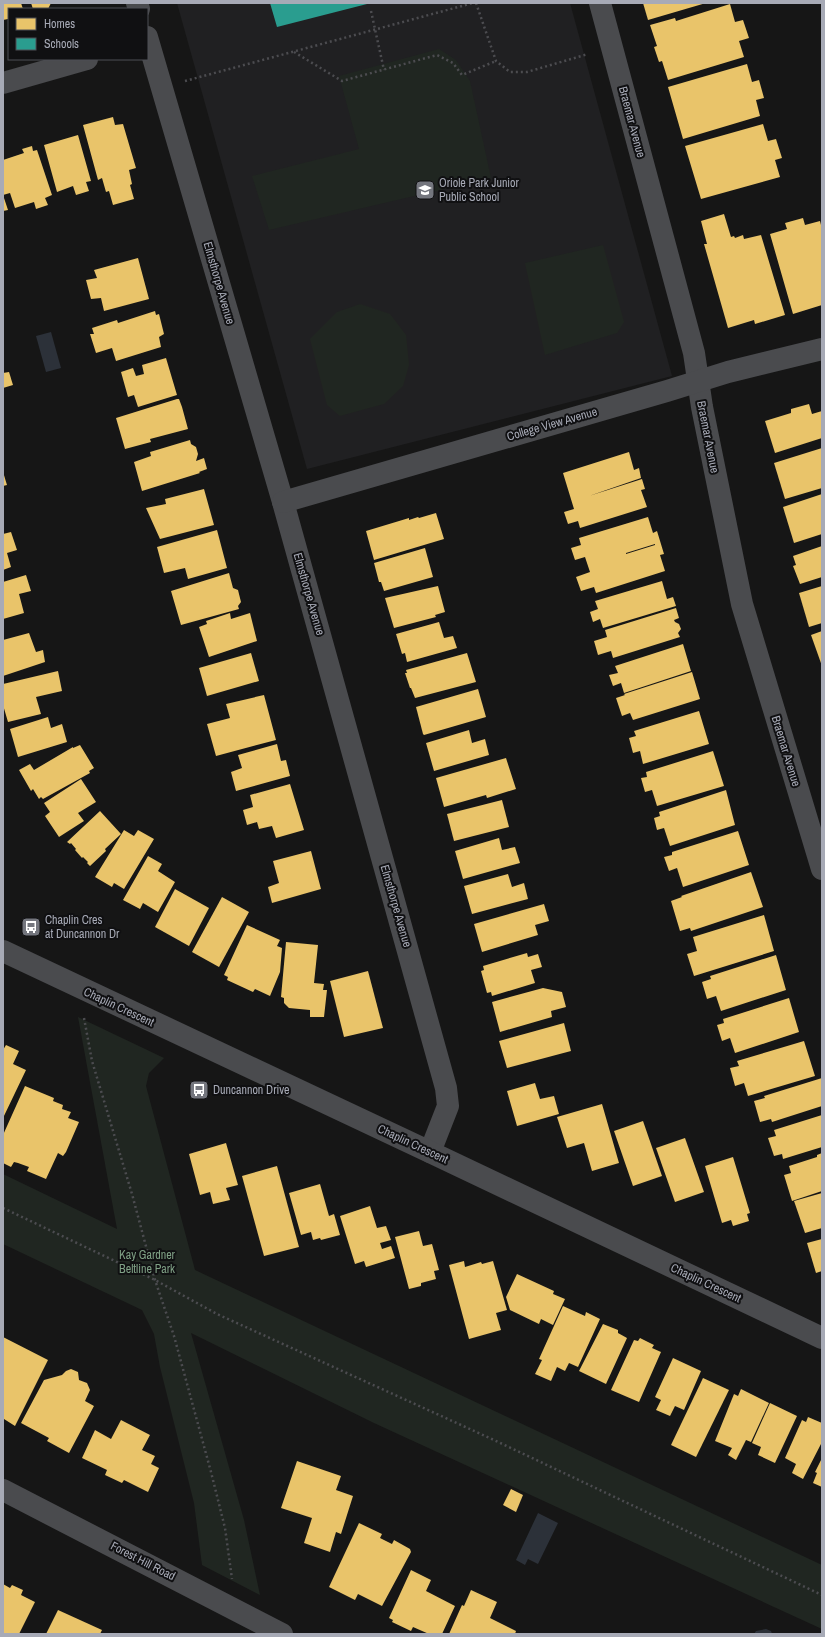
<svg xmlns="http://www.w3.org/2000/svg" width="825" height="1637" viewBox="0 0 825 1637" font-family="'Archivo Narrow',sans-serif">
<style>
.built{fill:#202022}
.green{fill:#202621}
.water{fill:#2c3139}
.homes{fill:#e9c46a;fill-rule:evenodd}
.schools{fill:#2a9d8f}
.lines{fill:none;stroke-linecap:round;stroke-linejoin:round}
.path{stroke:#4c4c50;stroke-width:2.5;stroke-dasharray:2 3;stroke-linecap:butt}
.minor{stroke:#4a4b4e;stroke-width:22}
.labels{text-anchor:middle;stroke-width:4;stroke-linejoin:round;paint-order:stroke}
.street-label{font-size:12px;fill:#a7aab6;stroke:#101012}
.poi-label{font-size:12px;fill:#a7aab6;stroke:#101012;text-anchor:start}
.park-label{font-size:12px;fill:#7fa085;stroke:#101012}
</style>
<rect width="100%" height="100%" fill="#161616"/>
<polygon class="built" points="177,3 570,3 672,376 307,469"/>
<g class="green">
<polygon points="439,49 456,60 470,81 491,178 269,230 252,176 359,149 339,76"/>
<polygon points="603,245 624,322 617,333 545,355 525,263"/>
<polygon points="360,304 390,314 406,335 409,365 403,386 384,404 340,416 327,405 310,339 337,312"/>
<polygon points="78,1017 164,1058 149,1073 146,1086 195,1270 822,1565 822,1629 374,1423 191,1333 244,1520 260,1595 202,1565 194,1503 160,1367 154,1334 142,1310 3,1244 3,1174 117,1229"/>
</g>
<g class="water">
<polygon points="51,332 61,368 46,372 36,336"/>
<polygon points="538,1513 558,1523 538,1564 528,1559 525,1565 516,1560"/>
<polygon points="766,1629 771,1631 772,1634 754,1634 756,1631"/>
</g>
<g class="homes">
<polygon points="3,3 21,3 23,9 9,9 8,23 8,19 3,20"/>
<polygon points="31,3 51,3 48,9 33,9"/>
<polygon points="643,3 706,3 648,20"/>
<polygon points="730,4 735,22 743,20 749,38 739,41 744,57 668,80 662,61 659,62 654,47 657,46 650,25 675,18 676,21"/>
<polygon points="747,64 752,82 759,80 764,98 756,100 760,116 683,139 668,87"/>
<polygon points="113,117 115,125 123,124 136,168 129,170 132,184 130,185 134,199 113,205 109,191 106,192 102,178 98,180 83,125"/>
<polygon points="763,124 768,141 776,139 782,158 775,160 780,177 701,199 685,146"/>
<polygon points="78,135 91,181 86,182 89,191 76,195 73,186 57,192 44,145"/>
<polygon points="32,146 33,151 37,150 52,195 45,198 48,205 36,209 34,202 15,208 10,193 3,195 3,160 24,153 22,149"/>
<polygon points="3,195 8,210 3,211"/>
<polygon points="724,214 731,237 734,236 735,238 743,235 744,239 761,235 785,315 755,324 754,320 728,328 704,244 707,244 701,221"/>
<polygon points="803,218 805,225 820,221 822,229 822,305 793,314 770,234 787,229 785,223"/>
<polygon points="138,258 149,299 104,311 101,298 91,299 86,280 97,278 94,270"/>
<polygon points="155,311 156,315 159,314 164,334 159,337 161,347 116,361 112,348 96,353 90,334 94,334 92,328 117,320 118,323"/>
<polygon points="166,358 177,395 138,407 134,395 128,397 121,372 133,368 136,376 144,374 142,365"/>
<polygon points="9,372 13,385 3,388 3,373"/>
<polygon points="177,399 179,399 182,407 188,429 150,439 151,442 125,449 116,418"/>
<polygon points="809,404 812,414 822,411 822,438 775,453 765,421 791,413 791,409"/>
<polygon points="190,440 191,444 196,447 198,454 196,461 204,458 207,469 199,472 200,473 142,491 134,462 151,456 150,452"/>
<polygon points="822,448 822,488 785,499 774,463"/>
<polygon points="629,452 634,470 639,468 641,478 589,496 642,479 645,489 641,490 647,507 580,528 578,521 568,524 564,512 574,509 563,473"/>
<polygon points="3,472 7,485 3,486"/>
<polygon points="204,489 214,525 160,539 146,508 166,504 165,499"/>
<polygon points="822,494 822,534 794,543 783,507"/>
<polygon points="436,513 444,539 374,560 366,531 409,518 409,520 418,517 419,518"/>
<path d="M 648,517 L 653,533 L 657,531 L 664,554 L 660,555 L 665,571 L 596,593 L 594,587 L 581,591 L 576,577 L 590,572 L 585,557 L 575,560 L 571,548 L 581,545 L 579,538 ZM 655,544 L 655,545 L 626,554 L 626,553 Z"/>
<polygon points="217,530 227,568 188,579 185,568 164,573 157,547"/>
<polygon points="11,532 17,550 7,553 11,567 3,570 3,534"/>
<polygon points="822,546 822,577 800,584 793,566 796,565 793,556"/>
<polygon points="425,548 433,577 384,591 381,582 379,582 374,563"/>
<polygon points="229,573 233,588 238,590 241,602 238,606 239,609 181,625 171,591"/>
<polygon points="26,575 31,591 19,594 24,613 3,619 3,582"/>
<polygon points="662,581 667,599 673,597 676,606 603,628 600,619 593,622 590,612 598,609 595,601"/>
<polygon points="438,586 445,612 435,615 436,617 394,628 385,598"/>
<polygon points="822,586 822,623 809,627 799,593"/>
<polygon points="676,608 679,618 674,620 675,622 679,624 681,629 678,633 680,637 613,658 611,651 598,655 594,641 607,637 605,630"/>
<polygon points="230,613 231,619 250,613 257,641 209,657 199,627 207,624 206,621"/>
<polygon points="439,622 444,638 453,636 457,648 407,662 405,653 402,654 396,634"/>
<polygon points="822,631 822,666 811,635"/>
<polygon points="29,633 36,652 43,650 45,662 3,676 3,640"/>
<polygon points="683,644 691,671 624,693 621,683 613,686 609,675 618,673 615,666"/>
<polygon points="251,653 259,681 207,696 199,668"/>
<polygon points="467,653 476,682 415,698 411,688 410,688 405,673 407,673 406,670"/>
<polygon points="58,671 62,691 36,697 41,714 8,722 3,705 3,684"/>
<polygon points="692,672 700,699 633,720 630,713 622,716 616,698 625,695 624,694"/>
<polygon points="478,689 486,717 424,735 423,734 416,707"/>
<polygon points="264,695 276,740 216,756 207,724 230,718 226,704"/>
<polygon points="699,711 709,744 643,764 640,751 633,753 629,738 636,736 634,731"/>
<polygon points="48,717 51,728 62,724 67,742 18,757 10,729"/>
<polygon points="469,730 472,743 485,739 489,755 434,771 426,743"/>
<polygon points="277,744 281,761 286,760 290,776 236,791 231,772 242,768 238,755"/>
<polygon points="80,745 94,768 89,771 90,773 43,799 41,797 39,799 33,789 31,791 19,770 30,764 34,770 73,747 73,748"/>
<polygon points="713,751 724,786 657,806 652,790 645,792 641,778 647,777 646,772"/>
<polygon points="506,758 516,789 487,798 486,795 444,807 436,778"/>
<polygon points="81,779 96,802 78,813 84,821 59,837 45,816 50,812 44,803"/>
<polygon points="290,784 304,830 276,838 272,826 259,829 257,822 247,825 243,810 253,807 250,795"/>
<polygon points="726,790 735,825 670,846 664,828 657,830 654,818 660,816 659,812"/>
<polygon points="502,800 509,827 454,841 447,814"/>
<polygon points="100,811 121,834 105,849 106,851 90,866 87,863 88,862 83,857 82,858 75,850 76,849 71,843 70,844 67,842"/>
<polygon points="124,830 134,836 138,830 154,839 124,889 114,883 112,887 95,877"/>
<polygon points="738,831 749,865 683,887 677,868 669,871 664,857 672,855 672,852"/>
<polygon points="499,838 502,850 515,847 520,863 463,879 455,851"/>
<polygon points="311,851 321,889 272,903 268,887 279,883 273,861"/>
<polygon points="148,856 162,864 158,871 175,882 158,912 143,903 140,909 123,900"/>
<polygon points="751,872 763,907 691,931 690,928 680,931 671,901 682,897 681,896"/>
<polygon points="508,874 512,887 524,883 528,899 472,914 464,886"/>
<polygon points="175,889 209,908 189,946 155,927"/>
<polygon points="222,897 249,912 219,967 192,952"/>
<polygon points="544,904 549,921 535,925 538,935 482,952 474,924"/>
<polygon points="764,915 774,951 694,976 687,954 697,951 693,937"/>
<polygon points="247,925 280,940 277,946 282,948 280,972 270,996 255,989 253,992 227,980 228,977 224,975"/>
<polygon points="286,942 318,945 314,983 324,984 323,990 327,990 324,1017 310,1017 310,1010 289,1008 284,1003 284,998 281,997"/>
<polygon points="527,953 528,957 538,954 542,967 531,970 535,983 492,996 491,992 487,993 481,971 484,970 483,966"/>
<polygon points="776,955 786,990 721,1011 716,996 707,999 702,982 711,979 710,976"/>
<polygon points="368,971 383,1028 344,1037 330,981"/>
<polygon points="543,988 562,992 566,1007 551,1011 552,1017 500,1032 492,1002"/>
<polygon points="789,998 799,1032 735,1053 730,1038 722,1041 717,1025 724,1023 723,1019"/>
<polygon points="564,1023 571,1051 507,1068 499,1041"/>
<polygon points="804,1041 815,1076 748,1096 744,1083 735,1086 730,1068 739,1066 737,1061"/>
<polygon points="6,1045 19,1051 13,1064 26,1070 3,1118 3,1050"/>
<polygon points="822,1078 822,1106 772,1122 771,1119 760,1122 754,1101 765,1098 764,1096"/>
<polygon points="535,1083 540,1099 554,1096 559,1114 517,1126 507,1091"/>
<polygon points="25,1086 54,1098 53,1101 63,1105 62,1109 71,1112 68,1118 79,1122 66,1152 63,1156 58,1153 46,1179 27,1171 29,1167 18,1163 14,1162 11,1167 3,1163 3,1135"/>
<polygon points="602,1104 619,1163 592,1171 584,1143 567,1148 557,1117"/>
<polygon points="822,1115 822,1147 783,1159 782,1154 774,1156 768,1138 776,1136 774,1130"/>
<polygon points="643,1121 662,1176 633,1186 614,1131"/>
<polygon points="685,1138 704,1192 675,1202 656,1148"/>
<polygon points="226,1143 238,1185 226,1188 230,1200 213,1204 210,1192 200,1195 189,1154"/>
<polygon points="822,1153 822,1191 792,1201 784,1175 791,1173 789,1166 817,1157 817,1155"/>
<polygon points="733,1157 750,1213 747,1214 749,1221 733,1226 731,1220 722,1223 705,1166"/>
<polygon points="277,1166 299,1247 264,1256 242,1176"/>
<polygon points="320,1184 329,1216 334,1214 340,1235 321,1240 320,1238 313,1240 311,1232 301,1235 289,1193"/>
<polygon points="822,1193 822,1228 805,1233 794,1201"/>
<polygon points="370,1206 377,1228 386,1226 391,1240 380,1243 382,1249 391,1246 395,1258 366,1267 364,1261 355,1264 340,1216"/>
<polygon points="419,1231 423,1246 432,1244 439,1270 434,1271 436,1279 421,1283 421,1286 409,1289 395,1237"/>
<polygon points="822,1239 822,1271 816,1273 807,1243"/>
<polygon points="464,1261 465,1267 481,1262 482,1264 493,1261 507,1310 496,1313 501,1330 469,1339 449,1265"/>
<polygon points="517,1274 554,1291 553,1294 565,1299 553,1325 541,1319 539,1324 510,1310 506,1297"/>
<polygon points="563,1306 585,1316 586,1312 600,1319 578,1367 569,1363 565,1371 557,1367 551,1381 535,1374 542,1360 539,1359"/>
<polygon points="603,1324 618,1330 618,1333 627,1338 606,1384 579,1371"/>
<polygon points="3,1337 48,1360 15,1426 4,1419 3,1421"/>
<polygon points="640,1338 654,1345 652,1348 661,1352 639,1402 611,1390 634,1340 638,1341"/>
<polygon points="673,1358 701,1371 684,1410 675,1406 670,1416 656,1410 661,1400 655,1397"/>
<polygon points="71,1369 78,1372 79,1380 87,1383 90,1390 85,1401 94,1406 69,1453 47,1441 49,1438 21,1423 44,1380 62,1375 66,1371"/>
<polygon points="703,1378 729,1390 696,1457 671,1445"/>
<polygon points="741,1389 769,1403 751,1442 746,1440 736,1460 728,1455 732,1448 715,1441 734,1394 738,1396"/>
<polygon points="770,1403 797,1416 775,1463 758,1455 761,1447 752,1443"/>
<polygon points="808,1417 822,1423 822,1442 803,1479 792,1473 796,1464 785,1458 802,1420 806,1422"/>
<polygon points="121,1420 150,1435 142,1450 155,1456 151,1464 159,1468 148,1492 124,1480 122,1483 105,1475 107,1470 82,1458 95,1430 111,1439"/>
<polygon points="822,1458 822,1487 813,1483 817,1473 815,1472"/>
<polygon points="297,1461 341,1476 336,1490 353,1496 341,1534 336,1532 330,1552 304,1543 312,1518 281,1508"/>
<polygon points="511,1489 523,1495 516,1512 503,1505"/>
<polygon points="359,1523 382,1534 380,1538 392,1544 394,1540 410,1549 411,1552 382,1606 358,1594 355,1600 329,1587"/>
<polygon points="411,1570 431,1580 426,1591 455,1606 442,1634 429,1634 413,1627 411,1631 392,1622 393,1620 389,1618"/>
<polygon points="3,1584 10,1588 12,1585 23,1590 21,1595 35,1602 19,1634 3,1634"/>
<polygon points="471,1590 497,1602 490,1618 516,1631 515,1634 449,1634 462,1605 464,1606"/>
<polygon points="58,1610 102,1630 100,1634 46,1634"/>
</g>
<polygon class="schools" points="270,3 367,3 367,4 277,27"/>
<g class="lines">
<g class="path">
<polyline points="476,3 496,61 510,72 527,72 588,54"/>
<polyline points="371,11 384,70"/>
<polyline points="294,52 342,81 437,55 453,63 462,75 496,61"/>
<polyline points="185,81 473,3"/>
<polyline points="84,1018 92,1061 132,1194 155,1280 174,1336 211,1472 225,1528 232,1579"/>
<polyline points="3,1208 155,1280 217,1314 494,1440 822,1595"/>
</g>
<g class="minor">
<polyline points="137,3 139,9"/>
<polyline points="600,3 694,353 702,407 742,604 822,869"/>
<polyline points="147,37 283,502 446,1088 448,1106 430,1152"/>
<polyline points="3,83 87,59"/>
<polyline points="283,502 667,391 728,372 822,349"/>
<polyline points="3,951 430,1152 822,1338"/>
<polyline points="3,1490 282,1634"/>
</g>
</g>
<defs>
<g id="school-square" transform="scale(1)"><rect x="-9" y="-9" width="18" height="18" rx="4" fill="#74767e" stroke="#101012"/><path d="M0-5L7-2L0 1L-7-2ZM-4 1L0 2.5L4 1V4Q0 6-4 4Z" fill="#fff"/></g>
<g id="bus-square" transform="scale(1)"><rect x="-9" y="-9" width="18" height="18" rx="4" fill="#74767e" stroke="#101012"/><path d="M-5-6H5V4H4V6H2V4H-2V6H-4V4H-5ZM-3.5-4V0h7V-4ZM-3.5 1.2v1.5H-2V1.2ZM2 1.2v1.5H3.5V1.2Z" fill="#fff"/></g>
</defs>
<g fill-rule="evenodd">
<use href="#school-square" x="425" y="190"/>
<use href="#bus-square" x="31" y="927"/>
<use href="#bus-square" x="199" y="1090"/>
</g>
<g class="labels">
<g class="street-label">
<text transform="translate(632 122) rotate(75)" y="4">Braemar Avenue</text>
<text transform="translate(219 283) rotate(74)" y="4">Elmsthorpe Avenue</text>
<text transform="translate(552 424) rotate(-16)" y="4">College View Avenue</text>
<text transform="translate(708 437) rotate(79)" y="4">Braemar Avenue</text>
<text transform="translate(309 594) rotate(74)" y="4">Elmsthorpe Avenue</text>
<text transform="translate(786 751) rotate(73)" y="4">Braemar Avenue</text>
<text transform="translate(396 906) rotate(74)" y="4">Elmsthorpe Avenue</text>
<text transform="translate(119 1007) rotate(25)" y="4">Chaplin Crescent</text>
<text transform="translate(413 1144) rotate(25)" y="4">Chaplin Crescent</text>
<text transform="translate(706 1283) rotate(25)" y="4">Chaplin Crescent</text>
<text transform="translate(143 1561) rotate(27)" y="4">Forest Hill Road</text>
</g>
<g class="poi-label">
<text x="439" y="187">Oriole Park Junior<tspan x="439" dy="14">Public School</tspan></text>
<text x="45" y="924">Chaplin Cres<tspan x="45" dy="14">at Duncannon Dr</tspan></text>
<text x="213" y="1094">Duncannon Drive</text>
</g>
<g class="park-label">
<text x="147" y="1259">Kay Gardner<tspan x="147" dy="14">Beltline Park</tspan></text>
</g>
</g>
<rect width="825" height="1637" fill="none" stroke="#a7aab6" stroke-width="8"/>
<rect x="8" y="8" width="140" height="52" fill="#101012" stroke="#4c4e54"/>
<rect x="16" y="18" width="20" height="12" fill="#e9c46a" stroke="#4c4e54"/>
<text x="44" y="28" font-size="12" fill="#a7aab6">Homes</text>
<rect x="16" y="38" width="20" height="12" fill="#2a9d8f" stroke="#4c4e54"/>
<text x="44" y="48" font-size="12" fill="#a7aab6">Schools</text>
</svg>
